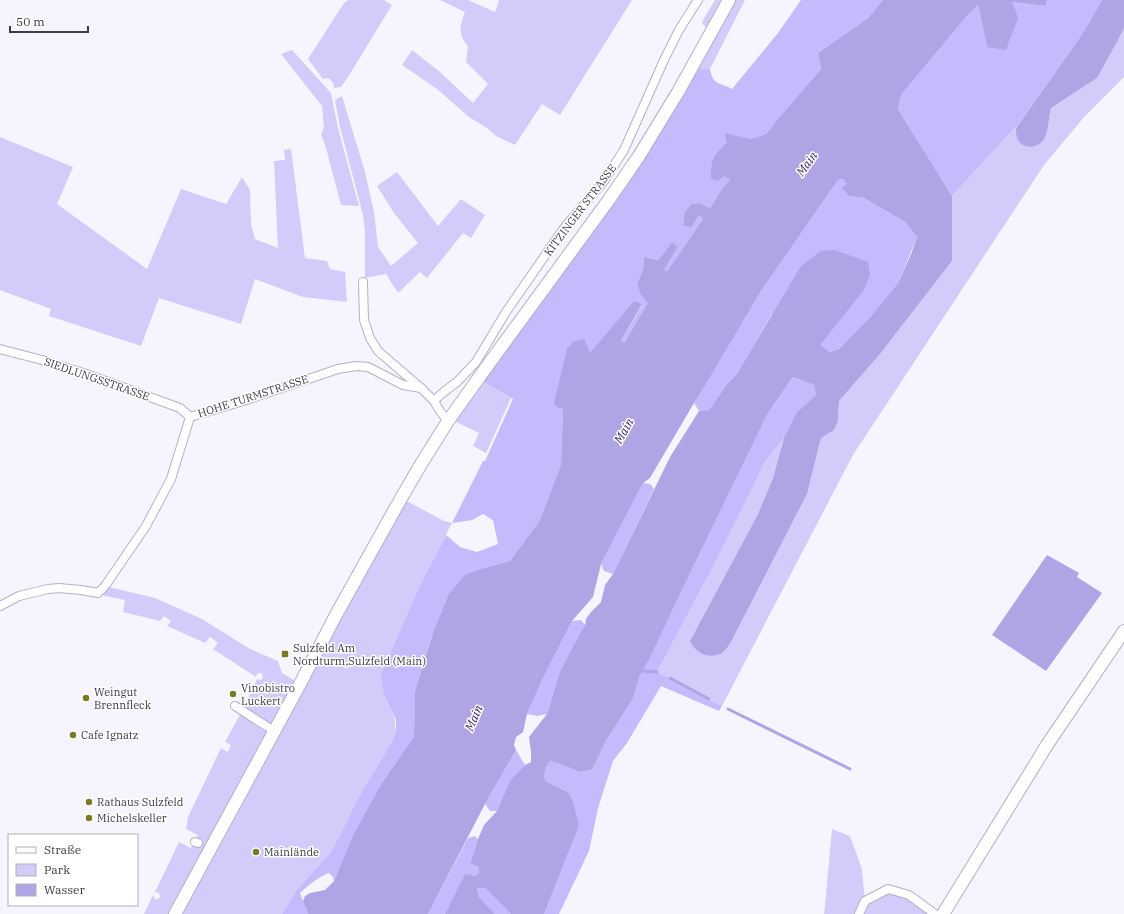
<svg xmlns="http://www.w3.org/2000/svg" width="1124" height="914" viewBox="0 0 1124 914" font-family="'IBM Plex Serif',serif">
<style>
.green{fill:#d3ccfa}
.forest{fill:#c5bafc}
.water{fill:#afa4e4}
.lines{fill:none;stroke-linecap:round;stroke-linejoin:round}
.stream{stroke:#afa4e4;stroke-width:3}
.minor-casing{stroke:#b3b0c8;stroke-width:10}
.secondary-casing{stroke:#b3b0c8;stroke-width:14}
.minor{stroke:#fff;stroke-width:8}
.secondary{stroke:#fff;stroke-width:12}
.poi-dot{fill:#787b24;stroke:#fff;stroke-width:1.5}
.labels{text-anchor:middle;stroke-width:3;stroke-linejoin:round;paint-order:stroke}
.street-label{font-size:11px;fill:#3d3b45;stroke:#fff}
.poi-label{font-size:11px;fill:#3d3b45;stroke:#fff;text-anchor:start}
.water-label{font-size:12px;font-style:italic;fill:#3b2770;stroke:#fff}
</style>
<rect width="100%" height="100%" fill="#f6f5ff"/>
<g class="green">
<polygon points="348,0 384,0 392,5 348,77 341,87 334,88 333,82 328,78 323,79 308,59 344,3"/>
<path d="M 440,0 L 468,0 L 495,12 L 499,0 L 632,0 L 560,115 L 542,104 L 515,145 L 496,136 L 487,128 L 469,117 L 437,89 L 402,65 L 412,50 L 440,72 L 473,103 L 488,84 L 466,62 L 468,46 C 457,33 460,26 465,12 Z"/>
<polygon points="715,0 725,0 711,28 706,28 702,23 703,20"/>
<polygon points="732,0 745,0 710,69 695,69"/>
<polygon points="1124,28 1124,77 1085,116 1044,165 853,455 722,706 657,672 716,561 765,462 784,438 773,478 758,514 690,641 724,651 731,642 807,494 821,438 834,430 838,421 839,401 880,354 952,261 952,196 1020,122 1016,128 1046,133 1051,108 1097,78 1117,42"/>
<polygon points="292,50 331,93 338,128 359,206 341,205 326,148 321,134 324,128 322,106 281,54"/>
<polygon points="342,96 365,172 374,212 378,247 391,266 418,243 394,213 377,186 397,172 438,226 461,199 485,215 471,238 463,233 427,278 420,272 398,293 386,274 365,278 365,232 363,215 340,127 335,100"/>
<polygon points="0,137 73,167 57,204 147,269 181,189 226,204 242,177 250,190 251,224 255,239 278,248 274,161 285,160 284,150 291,149 305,258 327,261 330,269 345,272 347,302 303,297 255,279 241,324 159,298 141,346 49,316 51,309 0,290"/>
<polygon points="480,380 511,398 486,453 473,446 479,433 452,420"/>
<path d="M 401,498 L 444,521 L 452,523 L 423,579 L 411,609 L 384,695 C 392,713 398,718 394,738 L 357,800 L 342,831 L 330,853 L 295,892 L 282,914 L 144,914 L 153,895 L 155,899 L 158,899 L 160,897 L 159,893 L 156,892 L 154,894 L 179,842 L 191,848 L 198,835 L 186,829 L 188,817 L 221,748 L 228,752 L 231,745 L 225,742 L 245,705 L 257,679 L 261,680 L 263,677 L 262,674 L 259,673 L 257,674 L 256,677 L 213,649 L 218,643 L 210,637 L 205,643 L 167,626 L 171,621 L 164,616 L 160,621 L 123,612 L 125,600 L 105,596 L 98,593 L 105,586 L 155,598 L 202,619 L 250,649 L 278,661 L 282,673 L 300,684 Z"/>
<polygon points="832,829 850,836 862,869 865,901 888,889 909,895 935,914 824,914 826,894"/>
</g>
<g class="forest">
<path d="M 801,0 L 883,0 L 868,18 L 818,53 L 821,69 L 776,121 L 766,134 L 750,139 L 727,143 L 724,176 L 730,180 L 723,187 L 710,208 L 699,203 L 691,204 L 684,213 L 683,225 L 691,228 L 699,215 L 703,219 L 667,273 L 664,270 L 678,247 L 672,242 L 658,260 L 644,257 L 643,270 L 637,284 L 640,294 L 649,303 L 625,342 L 621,341 L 642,305 L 634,301 L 563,409 L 561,464 L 540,520 L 510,561 L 484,568 L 448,595 L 434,630 L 415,691 L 414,737 L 381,784 L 353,835 L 334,881 L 333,877 L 329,873 C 318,877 309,885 300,893 L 308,914 L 282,914 L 295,892 L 330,853 L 342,831 L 357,800 L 394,738 L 396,728 L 396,720 L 384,695 L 381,675 L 423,579 L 446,535 L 460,547 L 477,552 L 498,544 L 493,520 L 483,514 L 472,520 L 452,523 L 483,461 L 485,461 L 513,399 L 480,380 L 695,69 L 710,69 C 713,86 720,82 732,89 L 778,33 Z"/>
<polygon points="1047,0 1102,0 1083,33 1020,122 952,196 898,109 901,95 966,17 978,5 987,47 1012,2 1046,6"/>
<polygon points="844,179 847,184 849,196 864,198 905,222 917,237 898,283 871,316 839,349 830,352 819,345 864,290 772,314 736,375 727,384 708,411 699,411 694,403 761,291 838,180"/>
<path d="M 793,377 L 814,385 L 816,395 L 796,413 L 784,438 L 765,462 L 716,561 L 657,672 L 722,706 L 719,711 L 661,686 L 627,743 L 613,761 L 598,808 L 589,851 L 559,914 L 544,914 L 579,826 L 568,792 L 545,781 C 544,772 545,768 550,761 L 560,764 L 580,772 L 592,770 L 607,739 L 633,699 L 639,678 L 651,656 L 682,590 L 768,413 Z"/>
<polygon points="643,483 650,484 654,489 613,574 604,571 601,564"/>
<polygon points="581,620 586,626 580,633 560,671 547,714 537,716 527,714 545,674 572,621"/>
<polygon points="516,750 525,765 510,780 497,811 490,811 485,804"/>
<polygon points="475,836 478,839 470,864 477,866 479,869 479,873 475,876 465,875 445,914 428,914 468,838"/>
<polygon points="477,888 485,888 511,914 495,914 479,897"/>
</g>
<g class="water">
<path d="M 883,0 L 1047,0 L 1046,6 L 1012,2 L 1018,18 L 1006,50 L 987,47 L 978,5 L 966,17 L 901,95 L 898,109 L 952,196 L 952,261 L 880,354 L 839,401 L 838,421 L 834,430 L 821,438 L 807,494 L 731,642 C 729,645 727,648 725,650 C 723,652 722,653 720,654 C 707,659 696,653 690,641 L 758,514 L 773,478 L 784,438 L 796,413 L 816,395 L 814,385 L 793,377 L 768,413 L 682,590 L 651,656 L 639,678 L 633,699 L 607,739 L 592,770 L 580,772 L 560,764 L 550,761 C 545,768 544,772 545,781 L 568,792 L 573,802 L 579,826 L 544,914 L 511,914 L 485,888 L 477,888 L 479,897 L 495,914 L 445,914 L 465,874 L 475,876 L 479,873 L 479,869 L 477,866 L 470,864 L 478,839 L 484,825 L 497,811 L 510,780 L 525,765 L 531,762 L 531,752 L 529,737 L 547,714 L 560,671 L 580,633 L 585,626 L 586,619 L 591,612 L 601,602 L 605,585 L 613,574 L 670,457 L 699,411 L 708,411 L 727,384 L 736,375 L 801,266 L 821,251 L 835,250 L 868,262 L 870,275 L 864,290 L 820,345 L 830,352 L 839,349 L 871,316 L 898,283 L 911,254 L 917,237 L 905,222 L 864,198 L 849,196 L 842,188 L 847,184 L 843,179 L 838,180 L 761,291 L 707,382 L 694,403 L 650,478 L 643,483 L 601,564 L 593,597 L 572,621 L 545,674 L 527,714 L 523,732 L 516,737 L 514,745 L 516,750 L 485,804 L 428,914 L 308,914 L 303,901 L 305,896 L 310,893 L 325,890 L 334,881 L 353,835 L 381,784 L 414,737 L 415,691 L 434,630 L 448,595 L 465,575 L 484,568 L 510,561 L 540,520 L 561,464 L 563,409 L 557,407 L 554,403 L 567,349 L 573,342 L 584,339 L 590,353 L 634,301 L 642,304 L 621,341 L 625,342 L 648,303 L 640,294 L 637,284 L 643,270 L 644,257 L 658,260 L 672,242 L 678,247 L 664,270 L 667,272 L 703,219 L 699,215 L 691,228 L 683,225 L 684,213 L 691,204 L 699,203 L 710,208 L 723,187 L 730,180 L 724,176 L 718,181 L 711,179 C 711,159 713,156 727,143 L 725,133 L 750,139 L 766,134 L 776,121 L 821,69 L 818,53 L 868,18 Z"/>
<path d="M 1102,0 L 1124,0 L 1124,28 L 1117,42 L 1097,78 L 1051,108 C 1049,116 1048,133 1044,139 C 1039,148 1024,150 1018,140 C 1016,136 1016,132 1016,128 L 1083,33 Z"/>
<polygon points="1047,555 1079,573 1077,577 1102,593 1046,671 992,635"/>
</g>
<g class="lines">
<g class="stream">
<polyline points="643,671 657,672"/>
<polyline points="670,678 709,699"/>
<polyline points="728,709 850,769"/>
</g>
<g class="minor-casing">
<g id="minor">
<polyline points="363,282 364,320 370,338 378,351 421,388 434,401 440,411 448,421"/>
<polyline points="0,349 42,360 86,374 180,408 190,417"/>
<polyline points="434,401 440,395 458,381 476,362 506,312 564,228 604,181 624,150 664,60 679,30 698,0"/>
<polyline points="190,417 243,401 338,369 356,366 368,367 403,385 421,388"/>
<polyline points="0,606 19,596 48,589 59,588 81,590 98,593 105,586 146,526 171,479 190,417"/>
<polyline points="235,706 274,731"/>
<polyline points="195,842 198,843"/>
<polyline points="859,914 865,901 888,889 909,895 935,914"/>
</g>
</g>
<g class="secondary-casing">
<g id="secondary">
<polyline points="175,914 300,684 337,613 395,509 418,469 448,421 488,365 608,201 639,156 678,92 729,0"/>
<polyline points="943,914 1047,745 1124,631"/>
</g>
</g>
<use href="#minor" class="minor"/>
<use href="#secondary" class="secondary"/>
</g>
<g class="poi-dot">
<rect x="281" y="650" width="8" height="8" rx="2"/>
<circle cx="233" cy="694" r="4"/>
<circle cx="86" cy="698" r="4"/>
<circle cx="73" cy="735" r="4"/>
<circle cx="89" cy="802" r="4"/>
<circle cx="89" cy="818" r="4"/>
<circle cx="256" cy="852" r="4"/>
</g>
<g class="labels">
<g class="street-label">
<text transform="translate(580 210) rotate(-53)" y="4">KITZINGER STRASSE</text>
<text transform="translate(97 379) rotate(19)" y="4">SIEDLUNGSSTRASSE</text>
<text transform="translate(253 396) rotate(-18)" y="4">HOHE TURMSTRASSE</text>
</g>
<g class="poi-label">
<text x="293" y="652">Sulzfeld Am<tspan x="293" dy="13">Nordturm,Sulzfeld (Main)</tspan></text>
<text x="241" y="692">Vinobistro<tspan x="241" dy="13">Luckert</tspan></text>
<text x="94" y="696">Weingut<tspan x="94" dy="13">Brennfleck</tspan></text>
<text x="81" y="739">Cafe Ignatz</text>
<text x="97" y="806">Rathaus Sulzfeld</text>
<text x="97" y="822">Michelskeller</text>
<text x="264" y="856">Mainlände</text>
</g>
<g class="water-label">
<text transform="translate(807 164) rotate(-54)" y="4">Main</text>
<text transform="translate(624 431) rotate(-61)" y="4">Main</text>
<text transform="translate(474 718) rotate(-66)" y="4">Main</text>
</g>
</g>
<rect x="8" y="834" width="130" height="72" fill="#ffffff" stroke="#b1b1b5"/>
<rect x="16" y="847" width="20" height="6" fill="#ffffff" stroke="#b1b1b5"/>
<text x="44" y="854" font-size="12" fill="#3d3b45">Straße</text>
<rect x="16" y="864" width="20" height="12" fill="#d3ccfa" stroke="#b1b1b5"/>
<text x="44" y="874" font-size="12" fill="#3d3b45">Park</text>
<rect x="16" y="884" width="20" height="12" fill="#afa4e4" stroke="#b1b1b5"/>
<text x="44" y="894" font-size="12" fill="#3d3b45">Wasser</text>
<path d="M10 26v6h78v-6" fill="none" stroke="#3d3b45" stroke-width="2"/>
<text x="16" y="26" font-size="12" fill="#3d3b45" stroke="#ffffff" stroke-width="3" paint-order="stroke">50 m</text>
</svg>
